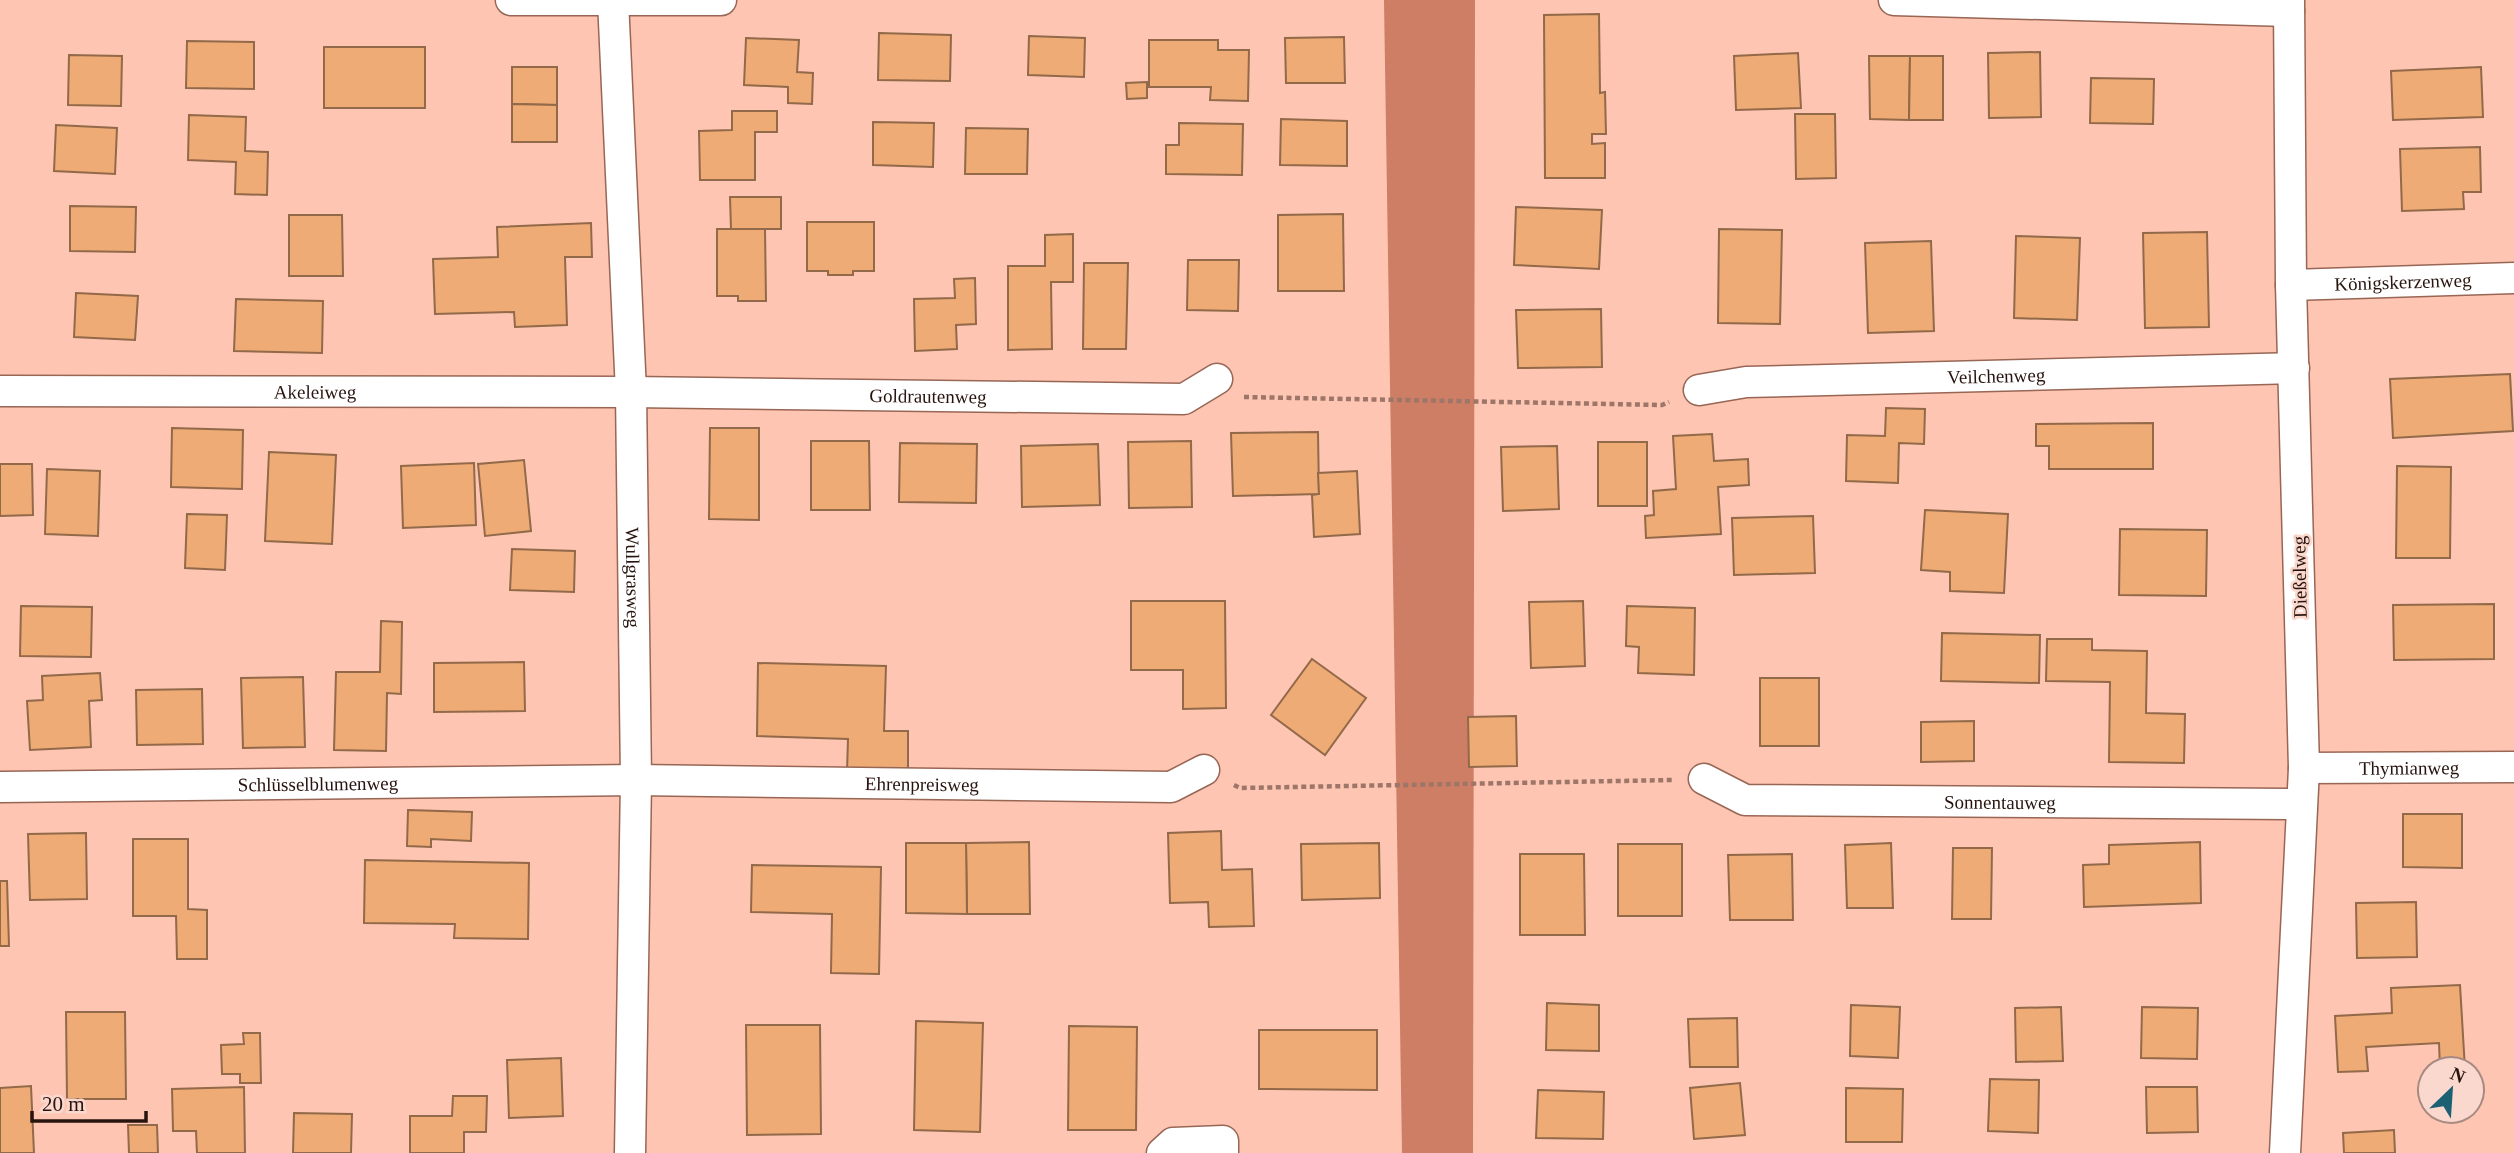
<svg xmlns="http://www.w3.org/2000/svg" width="2514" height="1153" viewBox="0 0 2514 1153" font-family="Georgia,serif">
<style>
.forest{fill:#cd7e64}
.building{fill:#efab76;stroke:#926949;stroke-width:2}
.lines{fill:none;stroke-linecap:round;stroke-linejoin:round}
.minor-casing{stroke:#986655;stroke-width:33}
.path{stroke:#9e7669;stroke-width:4.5;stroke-dasharray:5 3.5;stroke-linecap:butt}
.minor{stroke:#fff;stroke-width:30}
.labels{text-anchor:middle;stroke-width:5;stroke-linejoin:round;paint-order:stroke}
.street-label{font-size:19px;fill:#28140e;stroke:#fbd8cd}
</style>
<rect width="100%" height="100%" fill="#fec5b2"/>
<polygon class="forest" points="1384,0 1475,0 1473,1153 1402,1153"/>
<g class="building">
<polygon points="1599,14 1600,93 1605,92 1606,134 1592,134 1592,144 1605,143 1605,178 1545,178 1544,15"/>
<polygon points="879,33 951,35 950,81 878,80"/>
<polygon points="1029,36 1085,38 1084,77 1028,75"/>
<polygon points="1344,37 1345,83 1286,83 1285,38"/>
<polygon points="746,38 799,40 797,72 813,73 812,104 788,103 788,87 744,85"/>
<polygon points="1149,40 1218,40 1218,50 1249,50 1248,101 1210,100 1211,87 1149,87"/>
<polygon points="187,41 254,42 254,89 186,88"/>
<rect x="324" y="47" width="101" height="61"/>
<polygon points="2040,52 2041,117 1989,118 1988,53"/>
<polygon points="1798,53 1801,108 1736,110 1734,56"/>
<polygon points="69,55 122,56 121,106 68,105"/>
<polygon points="1869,56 1910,56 1909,120 1870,119"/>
<polygon points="1910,56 1943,56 1943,120 1909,120"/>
<polygon points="512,67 557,67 557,105 512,104"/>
<polygon points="2481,67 2483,117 2393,120 2391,71"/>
<polygon points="2091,78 2154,79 2153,124 2090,123"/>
<polygon points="1147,82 1147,98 1127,99 1126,83"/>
<polygon points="512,104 557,105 557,142 512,142"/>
<polygon points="732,111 777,111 777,132 755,132 755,180 700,180 699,131 732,130"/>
<polygon points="1795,114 1835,114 1836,178 1796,179"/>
<polygon points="189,115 246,117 245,151 268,152 267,195 235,194 236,162 188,160"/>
<polygon points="1281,119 1347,121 1347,166 1280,165"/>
<polygon points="873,122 934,123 933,167 873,165"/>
<polygon points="1179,123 1243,124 1242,175 1166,174 1166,145 1179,145"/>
<polygon points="56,125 117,128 115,174 54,171"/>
<polygon points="966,128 1028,129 1027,174 965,174"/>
<polygon points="2480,147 2481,192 2463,192 2464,209 2402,211 2400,149"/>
<polygon points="730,197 781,197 781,229 731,229"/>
<polygon points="70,206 136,207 135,252 70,251"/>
<polygon points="1516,207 1602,210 1599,269 1514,265"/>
<polygon points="1343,214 1344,291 1278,291 1278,215"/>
<polygon points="289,215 342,215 343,276 289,276"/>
<polygon points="807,222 874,222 874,271 853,271 853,275 828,275 828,271 807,271"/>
<polygon points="591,223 592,257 565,257 567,325 515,327 514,312 435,314 433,259 498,257 497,227"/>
<polygon points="717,229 765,229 766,301 738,301 738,296 717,296"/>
<polygon points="1719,229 1782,230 1780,324 1718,323"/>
<polygon points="2207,232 2209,327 2145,328 2143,233"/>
<polygon points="1073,234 1073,282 1051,282 1052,349 1008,350 1008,266 1045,266 1045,235"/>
<polygon points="2016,236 2080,238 2077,320 2014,318"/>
<polygon points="1931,241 1934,331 1868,333 1865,243"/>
<polygon points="1188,260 1239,260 1238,311 1187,310"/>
<polygon points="1084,263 1128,263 1126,349 1083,349"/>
<polygon points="975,278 976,324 956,325 957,349 915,351 914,299 955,298 954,279"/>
<polygon points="76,293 138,296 135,340 74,337"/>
<polygon points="236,299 323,301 322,353 234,351"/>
<polygon points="1601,309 1602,367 1518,368 1516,310"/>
<polygon points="2510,374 2513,431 2393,438 2390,379"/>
<polygon points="1886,408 1925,409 1924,444 1899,443 1898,483 1846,481 1847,435 1885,436"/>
<polygon points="2153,423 2153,469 2049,469 2049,446 2036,446 2036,424"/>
<polygon points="172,428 243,430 242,489 171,487"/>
<polygon points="710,428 759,428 759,520 709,519"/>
<polygon points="1318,432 1319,494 1233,496 1231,433"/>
<polygon points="1712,434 1714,461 1748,459 1749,485 1718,487 1721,534 1646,538 1645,516 1654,515 1653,491 1676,489 1673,436"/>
<polygon points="811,441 869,441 870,510 811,510"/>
<polygon points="1191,441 1192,507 1129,508 1128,442"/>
<rect x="1598" y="442" width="49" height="64"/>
<polygon points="900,443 977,444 976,503 899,502"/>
<polygon points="1098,444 1100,505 1022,507 1021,446"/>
<polygon points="1557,446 1559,509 1503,511 1501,447"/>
<polygon points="269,452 336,455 332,544 265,541"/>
<polygon points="524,460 531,531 485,536 478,464"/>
<polygon points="474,463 476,525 403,528 401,466"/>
<polygon points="0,464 32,464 33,515 0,516"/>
<polygon points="2397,466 2451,467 2450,558 2396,558"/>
<polygon points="47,469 100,471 98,536 45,534"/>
<polygon points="1357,471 1360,534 1314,537 1312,495 1319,494 1318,473"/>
<polygon points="1925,510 2008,514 2004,593 1950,591 1950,572 1921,570"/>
<polygon points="187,514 227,515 225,570 185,568"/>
<polygon points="1813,516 1815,573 1734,575 1732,518"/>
<polygon points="2120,529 2207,530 2206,596 2119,595"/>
<polygon points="512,549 575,551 574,592 510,590"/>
<polygon points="1131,601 1225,601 1226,708 1183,709 1183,670 1131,670"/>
<polygon points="1583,601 1585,666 1531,668 1529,602"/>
<polygon points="2494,604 2494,659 2394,660 2393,605"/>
<polygon points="21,606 92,607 91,657 20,656"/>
<polygon points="1627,606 1695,608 1694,675 1638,673 1639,647 1626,646"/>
<polygon points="381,621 402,622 401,694 387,693 386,751 334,750 336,672 380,672"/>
<polygon points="1942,633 2040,635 2039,683 1941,681"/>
<polygon points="2047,639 2092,639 2092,650 2147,651 2146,713 2185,714 2184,763 2109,762 2110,682 2046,681"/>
<polygon points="1312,659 1366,698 1325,755 1271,715"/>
<polygon points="524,662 525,711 434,712 434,663"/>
<polygon points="758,663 886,666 884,731 908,731 908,772 847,771 848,739 757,736"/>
<polygon points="100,673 102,700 89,701 91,747 30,750 27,701 43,700 42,676"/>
<polygon points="303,677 305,747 243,748 241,678"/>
<rect x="1760" y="678" width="59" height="68"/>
<polygon points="202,689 203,744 137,745 136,690"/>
<polygon points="1516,716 1517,766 1469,767 1468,717"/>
<polygon points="1974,721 1974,761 1921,762 1921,722"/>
<polygon points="408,810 472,812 471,841 431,839 431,847 407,846"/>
<polygon points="2403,814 2462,814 2462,868 2403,867"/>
<polygon points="1221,831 1222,870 1252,869 1254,926 1209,927 1208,902 1170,903 1168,833"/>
<polygon points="86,833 87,899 30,900 28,834"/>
<polygon points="133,839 188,839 188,909 207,910 207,959 177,959 176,916 133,916"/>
<polygon points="1029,842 1030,914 967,914 966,843"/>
<polygon points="2200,842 2201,903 2084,907 2083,865 2109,864 2109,845"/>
<polygon points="906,843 966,843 967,914 906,913"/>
<polygon points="1379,843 1380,898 1302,900 1301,844"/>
<polygon points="1891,843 1893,908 1847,908 1845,845"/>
<rect x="1618" y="844" width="64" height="72"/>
<polygon points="1953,848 1992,848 1991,919 1952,919"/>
<polygon points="1520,854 1584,854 1585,935 1520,935"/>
<polygon points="1792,854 1793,920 1730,920 1728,855"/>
<polygon points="365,860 529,863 528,939 454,938 455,924 364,923"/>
<polygon points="752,865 881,867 879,974 831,973 832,914 751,912"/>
<polygon points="0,881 7,881 9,946 0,946"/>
<polygon points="2416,902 2417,957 2357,958 2356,903"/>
<polygon points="2460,985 2465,1069 2440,1069 2439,1043 2366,1047 2368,1071 2338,1072 2335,1016 2392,1013 2391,988"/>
<polygon points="1547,1003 1599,1005 1599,1051 1546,1050"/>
<polygon points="1851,1005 1900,1007 1898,1058 1850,1056"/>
<polygon points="2061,1007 2063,1061 2016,1062 2015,1008"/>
<polygon points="2142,1007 2198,1008 2197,1059 2141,1058"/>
<polygon points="66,1012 125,1012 126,1099 67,1099"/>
<polygon points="1737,1018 1738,1067 1690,1067 1688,1019"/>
<polygon points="916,1021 983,1023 980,1132 914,1130"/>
<polygon points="746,1025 820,1025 821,1134 747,1135"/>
<polygon points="1069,1026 1137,1027 1136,1130 1068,1130"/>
<polygon points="1259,1030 1377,1030 1377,1090 1259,1089"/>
<polygon points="243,1033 260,1033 261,1083 240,1083 240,1074 222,1074 221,1045 244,1044"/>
<polygon points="561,1058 563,1116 509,1118 507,1060"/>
<polygon points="1990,1079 2039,1080 2038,1133 1988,1131"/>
<polygon points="1740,1083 1745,1135 1694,1139 1690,1088"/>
<polygon points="31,1086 34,1153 0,1153 0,1088"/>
<polygon points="244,1087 245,1153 197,1153 196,1131 173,1131 172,1089"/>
<polygon points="2146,1087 2197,1087 2198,1132 2147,1133"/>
<polygon points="1846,1088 1903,1089 1902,1142 1846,1142"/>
<polygon points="1538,1090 1604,1092 1603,1139 1536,1138"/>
<polygon points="453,1096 487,1096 486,1132 464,1132 464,1153 410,1153 410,1116 452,1116"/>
<polygon points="294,1113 352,1114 351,1153 293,1153"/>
<polygon points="128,1125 157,1125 158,1153 129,1153"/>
<polygon points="2394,1130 2395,1153 2344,1153 2343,1133"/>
</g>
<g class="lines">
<g class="minor-casing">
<g id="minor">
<polyline points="511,0 721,0"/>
<path id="s1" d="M 613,0 L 631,392 L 636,780 L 630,1153"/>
<polyline points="1894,0 2289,11"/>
<path id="s2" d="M 2291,285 L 2514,278"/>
<path id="s3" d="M 1699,390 L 1746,382 L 2294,368"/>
<path id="s4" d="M 0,391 L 631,392 L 1184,399 L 1217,379"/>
<path id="s5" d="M 2304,768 L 2514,767"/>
<path id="s6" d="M 1704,779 L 1745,800 L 2301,804"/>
<path id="s7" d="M 0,787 L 636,780 L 1171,787 L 1204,770"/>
<polyline points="1162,1153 1173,1143 1223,1141 1223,1153"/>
<polyline points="2285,1153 2304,768 2291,285 2289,0"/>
</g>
</g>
<g class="path">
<polyline points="1244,397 1662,405 1669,402"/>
<polyline points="1234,785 1240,788 1672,780"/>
</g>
<use href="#minor" class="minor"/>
</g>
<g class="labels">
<g class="street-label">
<text dy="7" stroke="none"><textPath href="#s2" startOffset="112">Königskerzenweg</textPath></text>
<text dy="7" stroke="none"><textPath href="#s3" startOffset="298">Veilchenweg</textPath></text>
<text dy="7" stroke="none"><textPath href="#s4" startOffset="315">Akeleiweg</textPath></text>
<text dy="7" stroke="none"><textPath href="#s4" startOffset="928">Goldrautenweg</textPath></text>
<text dy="7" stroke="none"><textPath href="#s1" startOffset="578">Wullgrasweg</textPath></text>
<text transform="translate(2299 577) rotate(-91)" y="7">Dießelweg</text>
<text dy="7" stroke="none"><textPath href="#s5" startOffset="105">Thymianweg</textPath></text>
<text dy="7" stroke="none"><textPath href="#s7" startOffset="318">Schlüsselblumenweg</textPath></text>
<text dy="7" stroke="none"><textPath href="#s7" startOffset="922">Ehrenpreisweg</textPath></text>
<text dy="7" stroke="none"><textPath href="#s6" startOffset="301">Sonnentauweg</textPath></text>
</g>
</g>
<g transform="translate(2451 1090) rotate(25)"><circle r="33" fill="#fbd8cd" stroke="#a78a81" stroke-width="2"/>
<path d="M0-5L12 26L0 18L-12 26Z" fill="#1c6173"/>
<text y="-10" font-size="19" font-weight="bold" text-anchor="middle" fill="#28140e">N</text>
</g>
<path d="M32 1111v10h114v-10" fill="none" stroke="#28140e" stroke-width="3.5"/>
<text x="42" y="1111" font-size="21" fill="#28140e" stroke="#fbd8cd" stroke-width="5" paint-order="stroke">20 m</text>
</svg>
